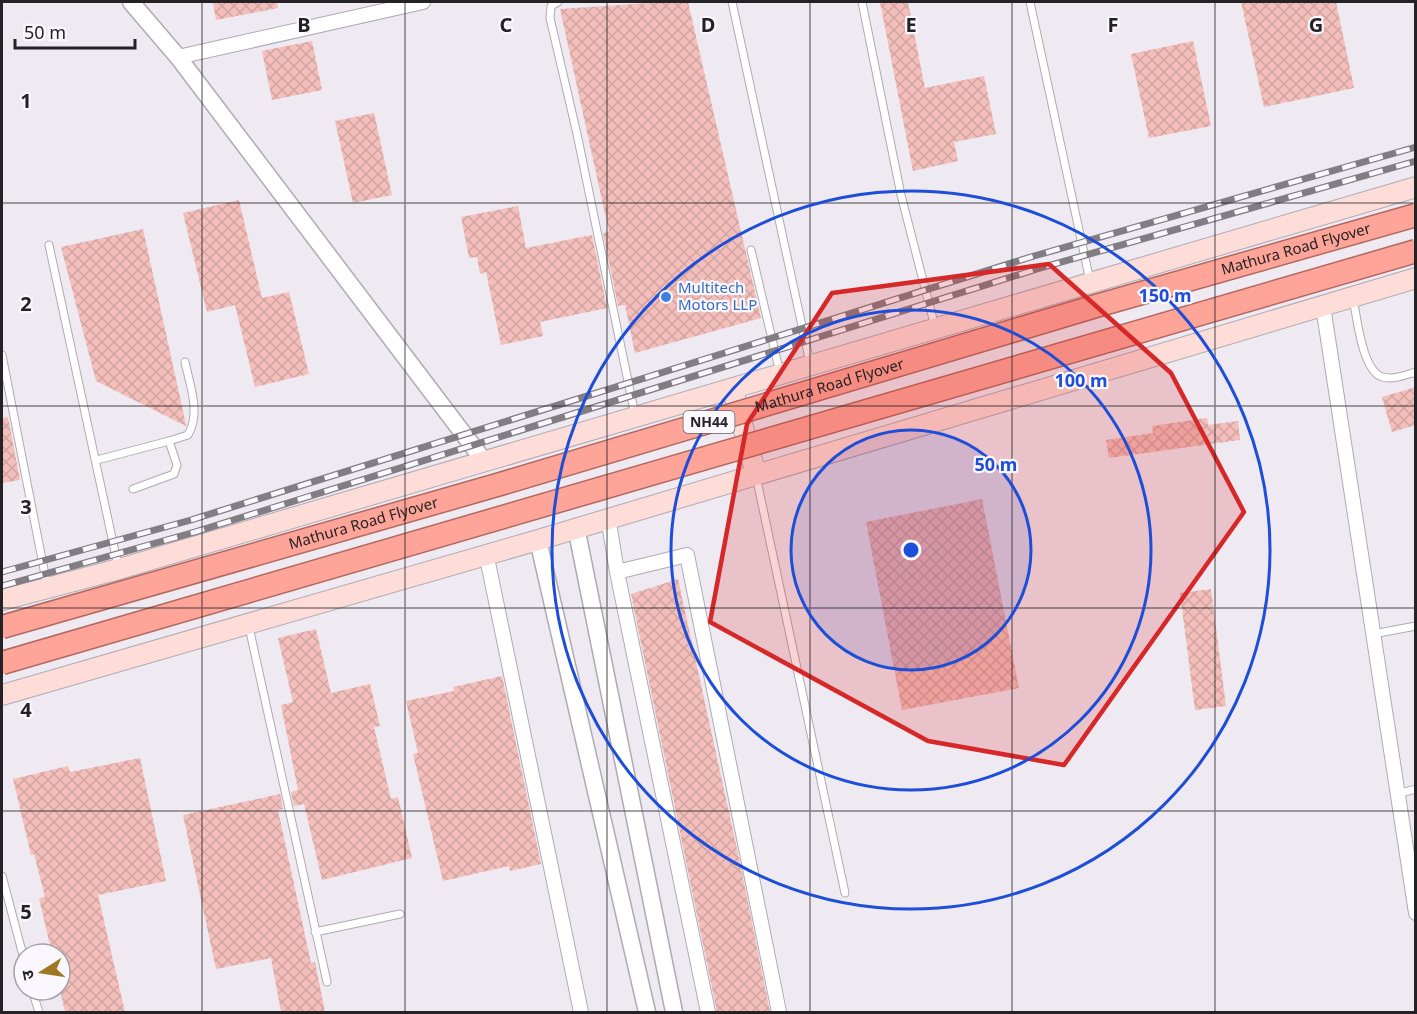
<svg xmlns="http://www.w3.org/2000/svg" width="1417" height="1014" viewBox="0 0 1417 1014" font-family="'Noto Sans','Noto Sans Devanagari',sans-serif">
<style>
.building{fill:url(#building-cross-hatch)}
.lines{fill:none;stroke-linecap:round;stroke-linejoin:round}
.service-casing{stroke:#afaab3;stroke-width:9}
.minor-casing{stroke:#afaab3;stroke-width:16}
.tertiary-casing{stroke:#afaab3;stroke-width:19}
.secondary-casing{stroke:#afaab3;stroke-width:22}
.service{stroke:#fff;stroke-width:7}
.minor{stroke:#fff;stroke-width:14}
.tertiary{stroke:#fff;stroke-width:16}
.secondary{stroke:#feddd8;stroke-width:20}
.rail-casing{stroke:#817d83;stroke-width:7}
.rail{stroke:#fbf7fe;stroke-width:4.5;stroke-dasharray:14;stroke-linecap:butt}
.trunk-bridge-casing{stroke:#b1685f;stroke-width:25;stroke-linecap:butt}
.trunk-bridge{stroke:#fea498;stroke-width:22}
.marked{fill:#d62828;fill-opacity:0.2;stroke:#d62828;stroke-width:4.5;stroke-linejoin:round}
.grid{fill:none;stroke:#242225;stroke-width:1.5;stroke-opacity:0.55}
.ring{fill:none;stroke:#1d4ed8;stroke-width:3}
.shop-dot{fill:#3f7fe0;stroke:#fbf7fe;stroke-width:2}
.labels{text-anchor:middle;stroke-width:4.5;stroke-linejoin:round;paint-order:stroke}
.shield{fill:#fbf7fe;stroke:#646266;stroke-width:1.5}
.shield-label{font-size:14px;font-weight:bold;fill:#242225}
.street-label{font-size:15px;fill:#242225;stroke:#fbf7fe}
.shop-label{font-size:15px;fill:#366cbe;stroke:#fbf7fe;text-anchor:start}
.grid-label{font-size:20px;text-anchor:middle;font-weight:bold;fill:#242225;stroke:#fbf7fe;stroke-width:4.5;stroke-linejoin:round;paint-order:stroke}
.centre{fill:#1d4ed8;stroke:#fbf7fe;stroke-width:3}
.ring-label{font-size:18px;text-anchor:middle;font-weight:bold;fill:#1d4ed8;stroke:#fbf7fe;stroke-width:4.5;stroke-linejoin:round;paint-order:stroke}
</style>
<defs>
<pattern id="building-cross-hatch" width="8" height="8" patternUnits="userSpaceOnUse" patternTransform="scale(1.5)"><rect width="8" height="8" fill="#f4bfbb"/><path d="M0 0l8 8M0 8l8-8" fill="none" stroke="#d1a4a1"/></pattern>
</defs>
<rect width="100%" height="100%" fill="#efe9f2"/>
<g class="building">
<polygon points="213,2 277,2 278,8 216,20"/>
<polygon points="664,2 688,2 761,318 635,353 625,305 618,306 603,233 609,232 560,9"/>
<polygon points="880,2 908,2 925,88 984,76 996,134 954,142 958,161 913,171"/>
<polygon points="1241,2 1336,2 1354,88 1264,107"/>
<polygon points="312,41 322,90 272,100 262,51"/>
<polygon points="1193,41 1211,126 1149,138 1131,54"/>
<polygon points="374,113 392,195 353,203 335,121"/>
<polygon points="239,200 262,298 289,292 309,374 255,387 235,305 207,312 183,213"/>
<polygon points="518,206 526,248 592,235 607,308 540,322 543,336 501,345 486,272 480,274 477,257 469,258 461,217"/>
<polygon points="143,229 186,425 186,426 96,381 61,247"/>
<polygon points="1416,387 1416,425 1392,432 1382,397"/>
<polygon points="8,417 20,480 2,483 2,418"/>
<polygon points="1207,418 1208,425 1238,421 1240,440 1109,458 1106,440 1153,433 1152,426"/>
<polygon points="982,499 1019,688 902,710 866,522"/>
<polygon points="678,579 740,863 770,1012 717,1012 631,594"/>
<polygon points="1211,589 1226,706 1195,710 1180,593"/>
<polygon points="316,629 331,693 370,684 380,726 374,727 391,799 398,797 412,858 322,880 304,804 294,806 291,792 298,790 281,705 293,702 278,638"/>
<polygon points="502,676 541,864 510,871 509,866 443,881 413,754 418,753 406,701 454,691 453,687"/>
<polygon points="140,758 166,881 98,895 125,1012 65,1012 60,990 60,954 52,954 39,898 45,897 34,854 31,855 13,779 68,766 70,772"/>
<polygon points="280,794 283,809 278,810 311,963 315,962 325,1012 281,1012 271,958 216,969 183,815"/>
</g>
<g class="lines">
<g class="service-casing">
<g id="service">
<polyline points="558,2 551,6 550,18 577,134 635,415"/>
<polyline points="732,2 810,363"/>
<polyline points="862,2 901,195 935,327"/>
<polyline points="1030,2 1090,281"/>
<polyline points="49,245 118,566"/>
<polyline points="751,250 780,373"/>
<path d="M 1353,298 C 1357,318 1362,370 1382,377 C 1393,380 1405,375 1416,372"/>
<polyline points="2,355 47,585"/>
<path d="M 169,441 L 188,435 C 201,413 190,386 185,362"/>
<polyline points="97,460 169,441 177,465 174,474 133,489"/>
<polyline points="756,476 845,893"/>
<polyline points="249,627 327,982"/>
<polyline points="1373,634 1416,626"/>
<polyline points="1397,794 1416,789"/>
<polyline points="2,876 24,959"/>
<polyline points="315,932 400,914"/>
<polyline points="32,990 39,1012"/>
</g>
</g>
<g class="minor-casing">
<g id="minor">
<polyline points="178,57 423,2"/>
<polyline points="1323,306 1416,913"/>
<polyline points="608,517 617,572 708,1012"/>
<polyline points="486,553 581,1012"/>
<polyline points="617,572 687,555 779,1012"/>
</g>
</g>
<g class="tertiary-casing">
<g id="tertiary">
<polyline points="131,2 178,57 484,461"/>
<polyline points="576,527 674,1012"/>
<polyline points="538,540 647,1012"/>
</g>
</g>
<g class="secondary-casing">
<g id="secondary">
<polyline points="735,398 756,474"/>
<polyline points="2,600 119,569 1416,187"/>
<polyline points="2,695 538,540 1416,278"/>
</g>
</g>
<use href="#service" class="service"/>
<use href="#minor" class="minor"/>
<use href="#tertiary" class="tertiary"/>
<use href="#secondary" class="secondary"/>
<g class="rail-casing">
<g id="rail">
<polyline points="2,572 191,520 1034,256 1416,147"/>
<polyline points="2,586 195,532 1037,269 1416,161"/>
</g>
</g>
<use href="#rail" class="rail"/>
<g class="trunk-bridge-casing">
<g id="trunk-bridge">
<path id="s1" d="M 2,627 L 497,485 L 1096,306 L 1416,215"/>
<polyline points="2,663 1416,251"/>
</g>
</g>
<use href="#trunk-bridge" class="trunk-bridge"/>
</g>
<path class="marked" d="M 1049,264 L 1171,373 L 1244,512 L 1064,765 L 928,741 L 710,622 L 747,424 L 832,293 Z"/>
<path class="grid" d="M 202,2 L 202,1012M 405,2 L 405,1012M 607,2 L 607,1012M 810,2 L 810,1012M 1012,2 L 1012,1012M 1215,2 L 1215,1012M 2,203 L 1416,203M 2,406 L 1416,406M 2,608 L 1416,608M 2,811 L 1416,811"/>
<circle cx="911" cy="550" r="120" fill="#1d4ed8" fill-opacity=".12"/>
<g class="ring">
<circle cx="911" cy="550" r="120"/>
<circle cx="911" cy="550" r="240"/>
<circle cx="911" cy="550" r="359"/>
</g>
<circle class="shop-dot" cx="666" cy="297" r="6"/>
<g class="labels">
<rect class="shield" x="683.5" y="411" width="51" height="22" rx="4.5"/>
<g class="shield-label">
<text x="709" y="427">NH44</text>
</g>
<g class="street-label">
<text dy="5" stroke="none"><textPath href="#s1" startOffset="1348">Mathura Road Flyover</textPath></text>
<text dy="5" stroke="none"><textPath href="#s1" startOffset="862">Mathura Road Flyover</textPath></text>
<text dy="5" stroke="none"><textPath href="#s1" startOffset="376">Mathura Road Flyover</textPath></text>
</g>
<g class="shop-label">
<text x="678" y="293">Multitech<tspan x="678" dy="17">Motors LLP</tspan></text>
</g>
</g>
<g class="grid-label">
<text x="304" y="32">B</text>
<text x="506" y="32">C</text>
<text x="708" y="32">D</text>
<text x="911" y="32">E</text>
<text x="1113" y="32">F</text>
<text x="1316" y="32">G</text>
<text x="26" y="108">1</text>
<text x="26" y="311">2</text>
<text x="26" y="514">3</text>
<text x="26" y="717">4</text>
<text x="26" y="919">5</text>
</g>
<circle cx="911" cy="550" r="9" class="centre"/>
<g class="ring-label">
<text x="1165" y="302">150 m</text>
<text x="1081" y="387">100 m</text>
<text x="996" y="471">50 m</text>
</g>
<rect width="1417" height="1014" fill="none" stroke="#242225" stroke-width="6"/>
<g transform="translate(42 972) rotate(258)"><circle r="28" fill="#fbf7fe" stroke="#a5a2a7" stroke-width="1.5"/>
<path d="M0-4.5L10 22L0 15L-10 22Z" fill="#9e7825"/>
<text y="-9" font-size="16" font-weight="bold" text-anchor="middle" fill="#242225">उ</text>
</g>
<path d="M15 39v9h120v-9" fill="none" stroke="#242225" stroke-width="3"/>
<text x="24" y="39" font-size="18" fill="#242225" stroke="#fbf7fe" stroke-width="4.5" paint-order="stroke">50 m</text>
</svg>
